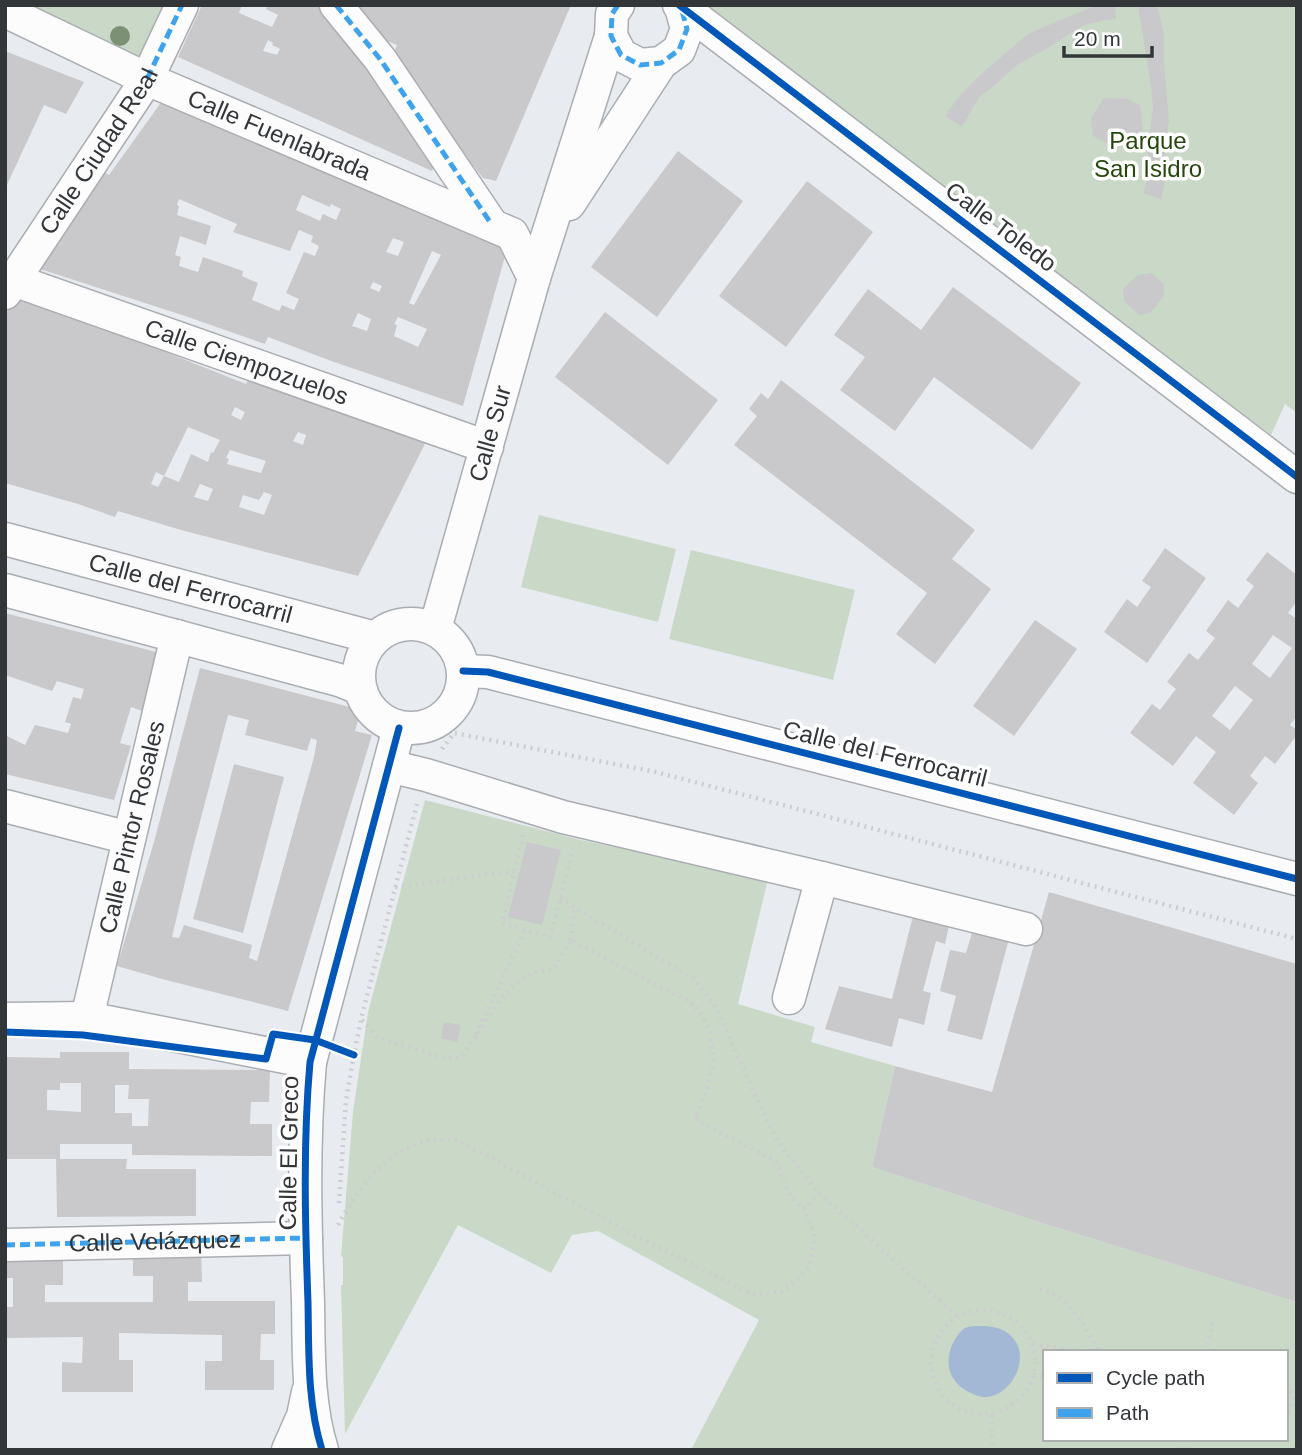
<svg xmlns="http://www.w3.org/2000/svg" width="1302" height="1455" viewBox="0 0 1302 1455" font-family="Arial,sans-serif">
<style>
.green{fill:#cad8c8;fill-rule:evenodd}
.water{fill:#a3b8d4}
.building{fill:#c9c8ca;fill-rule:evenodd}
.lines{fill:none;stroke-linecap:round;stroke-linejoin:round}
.minor-casing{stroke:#aaadb1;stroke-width:35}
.path{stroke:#cccdce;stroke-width:4.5;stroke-dasharray:2 5;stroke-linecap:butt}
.minor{stroke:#fcfcfd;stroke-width:32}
.quiet{stroke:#3ea3ec;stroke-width:5;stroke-dasharray:10 5;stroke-linecap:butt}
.cycleway-casing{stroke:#fff;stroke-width:11}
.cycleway{stroke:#0057b8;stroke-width:7}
.tree{fill:#7c9173}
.labels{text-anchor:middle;stroke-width:7;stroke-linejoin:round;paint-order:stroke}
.street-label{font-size:24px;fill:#333639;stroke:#fff}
.park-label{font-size:24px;fill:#24470c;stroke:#fff}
</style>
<rect width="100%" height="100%" fill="#e8ecf1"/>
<g class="green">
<polygon points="26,5 180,5 151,72"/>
<polygon points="705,5 1297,5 1297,413 1285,404 1271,435 1138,337 1022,246 730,31"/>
<polygon points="539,515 676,549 658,622 521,587"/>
<polygon points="691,550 855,590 833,680 669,639"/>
<path d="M 425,800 L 581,840 L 768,879 L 738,1004 L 815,1027 L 811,1042 L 895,1066 L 872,1167 L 1042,1223 L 1297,1302 L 1297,1450 L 691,1450 L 759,1320 L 598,1231 L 572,1235 L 551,1273 L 458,1225 L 345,1434 L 341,1285 L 343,1285 L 343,1257 L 341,1256 L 353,1112 L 368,1012 ZM 1045,1352 L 1286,1352 L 1286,1439 L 1045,1439 Z"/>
</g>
<path class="water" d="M 981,1326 C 992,1326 1003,1328 1011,1336 C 1032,1355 1013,1395 986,1397 C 982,1398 975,1395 971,1393 C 950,1384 944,1365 952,1345 C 955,1339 959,1332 965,1328 C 970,1326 976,1326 981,1326 Z"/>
<g class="building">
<path d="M 202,5 L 242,5 L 239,13 L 272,27 L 278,15 L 266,9 L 268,5 L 325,5 L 386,83 L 382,92 L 437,158 L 432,171 L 178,57 ZM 268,40 L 273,43 L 272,45 L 280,49 L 277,55 L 263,51 Z"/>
<polygon points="348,5 571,5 496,181 483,178 390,61 397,45 360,30"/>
<polygon points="1098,5 1115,5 1116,19 1105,20 1084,25 1044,50 1017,65 995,85 979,97 962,127 945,116 958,98 978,77 1028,34 1063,19"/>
<polygon points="1138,5 1157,5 1164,34 1164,64 1169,121 1165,147 1166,175 1161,199 1143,193 1149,175 1148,146 1153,107 1151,86"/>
<polygon points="5,51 84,82 66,114 44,105 5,189"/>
<polygon points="1104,98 1127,99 1140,105 1143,129 1131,143 1111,145 1093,136 1091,118"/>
<path d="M 162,101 L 259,144 L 342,178 L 509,242 L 463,406 L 334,362 L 268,337 L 265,344 L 185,316 L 40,269 L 104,172 L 109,175 ZM 302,195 L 330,207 L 331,204 L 341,209 L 336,220 L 323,214 L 320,221 L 296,210 ZM 179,199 L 237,224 L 233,232 L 290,251 L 299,230 L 313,236 L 311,242 L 319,246 L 315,256 L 304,252 L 286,293 L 299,299 L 294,310 L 282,305 L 279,311 L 252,300 L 258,283 L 242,276 L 243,271 L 203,257 L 198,272 L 179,266 L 181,257 L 175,255 L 180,236 L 206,245 L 211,226 L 177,215 L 179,206 L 177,205 ZM 393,238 L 404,242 L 398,256 L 386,252 ZM 432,251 L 441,255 L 414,305 L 409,303 ZM 373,282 L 382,286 L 379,292 L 370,288 ZM 358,313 L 371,319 L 367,331 L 352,326 ZM 398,317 L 427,329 L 418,347 L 394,336 L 397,325 L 394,324 Z"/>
<polygon points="678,151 743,201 657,317 591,267"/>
<polygon points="807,181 873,232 786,347 719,296"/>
<polygon points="1152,273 1164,285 1164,296 1150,313 1139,315 1124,301 1123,289 1138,275"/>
<polygon points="953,287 1081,383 1032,450 934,377 895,431 840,390 865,357 834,335 868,289 921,330"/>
<path d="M 21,291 L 145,336 L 143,343 L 246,384 L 253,370 L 429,436 L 358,576 L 181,530 L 118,511 L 115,517 L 78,504 L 5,483 L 5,315 ZM 235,407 L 245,412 L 241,420 L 231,415 ZM 188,427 L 220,440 L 213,453 L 211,452 L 208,462 L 191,454 L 179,482 L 164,476 ZM 298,432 L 306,435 L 303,445 L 293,441 ZM 230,450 L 266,461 L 261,473 L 227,464 L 229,459 L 226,458 ZM 156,472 L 164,476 L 158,487 L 151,484 ZM 200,484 L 213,489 L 208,501 L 194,497 ZM 264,492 L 272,495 L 264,515 L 239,507 L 243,495 L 259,500 Z"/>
<polygon points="605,312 718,400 668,465 555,377"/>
<polygon points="781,380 975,530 952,559 991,589 935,664 896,634 927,593 734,445 757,416 749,409 761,393 768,399"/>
<polygon points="1165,548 1206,578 1147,663 1104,632 1127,599 1137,607 1151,587 1142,581"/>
<path d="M 1267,552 L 1297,575 L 1297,601 L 1288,613 L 1297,619 L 1297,716 L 1290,725 L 1297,730 L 1297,735 L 1275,764 L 1265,756 L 1250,776 L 1258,783 L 1234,815 L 1193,783 L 1216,752 L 1196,736 L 1173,766 L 1130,733 L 1152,704 L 1160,710 L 1176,689 L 1167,682 L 1189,653 L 1198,660 L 1215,638 L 1206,631 L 1228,600 L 1238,608 L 1254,586 L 1246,580 ZM 1273,635 L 1292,648 L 1270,678 L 1252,664 ZM 1235,686 L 1253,700 L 1230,730 L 1212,716 Z"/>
<polygon points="5,613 160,653 142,711 131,707 120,743 131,746 114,800 5,774 5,735 25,745 35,725 68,733 71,724 65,722 73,697 81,699 84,689 57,681 52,691 5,675"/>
<polygon points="1035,620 1077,649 1014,736 973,706"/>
<path d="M 200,668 L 361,710 L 355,731 L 372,735 L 288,1011 L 162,979 L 117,966 L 154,842 ZM 228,715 L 249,720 L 245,735 L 307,751 L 311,738 L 317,740 L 314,757 L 257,961 L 249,958 L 252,945 L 184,925 L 179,938 L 172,937 L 192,852 Z"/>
<polygon points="234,764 284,777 243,933 193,919"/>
<polygon points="527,842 561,850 542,925 508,917"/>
<polygon points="1049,892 1297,964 1297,1302 1042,1223 872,1167 895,1066 992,1092"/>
<polygon points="914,912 950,921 945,944 936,941 923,991 931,993 924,1025 899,1018 892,1047 825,1029 839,986 892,999"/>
<polygon points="974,926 1010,935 982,1040 947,1031 956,996 940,991 950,950 966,953"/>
<polygon points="444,1022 461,1025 457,1042 441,1038"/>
<path d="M 60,1052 L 129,1052 L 129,1069 L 270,1070 L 269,1102 L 251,1102 L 250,1124 L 272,1124 L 272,1156 L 132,1155 L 132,1144 L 60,1144 L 60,1159 L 127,1159 L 126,1169 L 196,1169 L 196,1216 L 57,1217 L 56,1159 L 5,1159 L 5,1057 L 60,1058 ZM 60,1083 L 81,1083 L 81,1112 L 47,1110 L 47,1090 L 60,1090 ZM 115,1085 L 129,1085 L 128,1099 L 149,1099 L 148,1126 L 132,1126 L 132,1113 L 115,1113 Z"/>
<polygon points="133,1248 201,1248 202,1282 188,1282 188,1301 275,1301 275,1334 261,1334 260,1360 274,1360 274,1390 205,1390 205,1361 222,1361 222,1335 119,1333 119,1360 133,1360 133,1392 62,1392 62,1362 82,1363 83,1337 5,1338 5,1307 13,1307 13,1278 5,1278 5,1251 63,1251 63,1285 45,1285 45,1302 153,1302 153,1276 133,1276"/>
</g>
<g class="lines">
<g class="minor-casing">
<g id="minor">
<polyline points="336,5 380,59 492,225"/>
<polyline points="618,5 612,14 611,36 621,55 640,65 661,63 679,50 687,29 681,7"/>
<polyline points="679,5 1297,477"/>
<path id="s1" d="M 5,11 L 147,79 L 512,234 L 534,278"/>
<polyline points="569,204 661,63"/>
<path id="s2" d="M 5,277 L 487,447"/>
<path id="s3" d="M 5,293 L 147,79 L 182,5"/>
<path id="s4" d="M 5,539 L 375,638"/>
<polyline points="5,590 339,680 359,688"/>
<circle cx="411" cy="676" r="52"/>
<path id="s5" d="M 435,629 L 534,278 L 611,36"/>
<polyline points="463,671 488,672 1297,879"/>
<polyline points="389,766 426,775 563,817 822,878 1026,929"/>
<polyline points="5,806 129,838"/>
<polyline points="789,998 822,878"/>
<path id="s6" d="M 87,1018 L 177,636"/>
<polyline points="5,1019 87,1018 310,1062"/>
<polyline points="5,1245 306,1238"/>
<polyline points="288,1450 303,1416 308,1392"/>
<path d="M 322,1450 C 307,1402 309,1351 308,1302 C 305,1222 303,1141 310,1062 L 399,728"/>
</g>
</g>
<g class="path">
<polyline points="442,749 454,733 656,772 1297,939"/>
<polyline points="523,835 502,923 550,937 573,849"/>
<polyline points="395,887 514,871"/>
<polyline points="560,899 693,978 713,1002 777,1141 819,1193 957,1316"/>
<polyline points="570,940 575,908"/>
<polyline points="362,1020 377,1037 441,1057 460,1058 470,1045"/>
<polyline points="476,1034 525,930"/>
<polyline points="339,1203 346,1100 354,1055 362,1015 417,804"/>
<polyline points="804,1209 819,1193"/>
<path d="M 338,1225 C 362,1181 400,1132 457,1140 L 634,1235 L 752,1294 L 783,1292 L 809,1268 L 815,1237 L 804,1209 L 791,1198 L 776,1161 L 695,1119 L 707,1089 L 714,1061 L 709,1028 L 694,1004 L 570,940 L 554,969 C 547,970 539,971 532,973 C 509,981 484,1025 470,1045"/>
<path d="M 1040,1289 C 1070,1298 1085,1326 1100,1352"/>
<circle cx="983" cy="1362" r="52"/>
<polyline points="1033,1344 1084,1352"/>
<polyline points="1206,1352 1214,1318"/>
<polyline points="1033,1375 1045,1377"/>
<path d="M 1286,1386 C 1296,1392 1296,1407 1286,1414"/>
<polyline points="991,1415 993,1450"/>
<polyline points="1182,1450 1184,1439"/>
</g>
<use href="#minor" class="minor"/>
<g class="quiet">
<polyline points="336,5 380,59 492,225"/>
<polyline points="618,5 612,14 611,36 621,55 640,65 661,63 679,50 687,29 681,7"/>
<polyline points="147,79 182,5"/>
<path id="s7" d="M 5,1245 L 306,1238"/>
</g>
<g class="cycleway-casing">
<g id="cycleway">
<polyline points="679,5 1297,477"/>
<polyline points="463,671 488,672 1297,879"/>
<polyline points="5,1032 83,1035 266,1059 273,1034 315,1040 354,1055"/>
<path d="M 322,1450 C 307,1402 309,1351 308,1302 C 305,1222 303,1141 310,1062 L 399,728"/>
</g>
</g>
<use href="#cycleway" class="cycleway"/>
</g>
<circle class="tree" cx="120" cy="36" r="10"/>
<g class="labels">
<g class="street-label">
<text dy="8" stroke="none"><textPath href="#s1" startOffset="301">Calle Fuenlabrada</textPath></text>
<text dy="8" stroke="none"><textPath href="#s3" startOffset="170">Calle Ciudad Real</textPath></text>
<text transform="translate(1001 227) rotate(37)" y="8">Calle Toledo</text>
<text dy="8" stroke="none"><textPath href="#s2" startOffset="256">Calle Ciempozuelos</textPath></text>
<text dy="8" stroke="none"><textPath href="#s5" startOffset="203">Calle Sur</textPath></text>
<text dy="8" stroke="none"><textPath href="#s4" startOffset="192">Calle del Ferrocarril</textPath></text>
<text transform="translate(885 754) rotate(14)" y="8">Calle del Ferrocarril</text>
<text dy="8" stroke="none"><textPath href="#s6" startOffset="196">Calle Pintor Rosales</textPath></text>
<text transform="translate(289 1153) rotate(-89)" y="8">Calle El Greco</text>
<text dy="8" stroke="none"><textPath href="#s7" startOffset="150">Calle Velázquez</textPath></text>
</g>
<g class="park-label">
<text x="1148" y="149">Parque<tspan x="1148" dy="28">San Isidro</tspan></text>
</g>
</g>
<rect width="1302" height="1455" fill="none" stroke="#333639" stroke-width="14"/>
<rect x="1043" y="1350" width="245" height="91" fill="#ffffff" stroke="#adafb0" stroke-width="2"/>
<rect x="1057" y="1373" width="35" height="10" fill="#0057b8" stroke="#adafb0" stroke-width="2"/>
<text x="1106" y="1385" font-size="21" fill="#333639">Cycle path</text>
<rect x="1057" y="1408" width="35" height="10" fill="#3ea3ec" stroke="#adafb0" stroke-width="2"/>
<text x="1106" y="1420" font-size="21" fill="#333639">Path</text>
<path d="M1064 46v10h88v-10" fill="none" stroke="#333639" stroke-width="3.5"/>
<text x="1074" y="46" font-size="21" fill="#333639" stroke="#ffffff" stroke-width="5" paint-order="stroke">20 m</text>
</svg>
